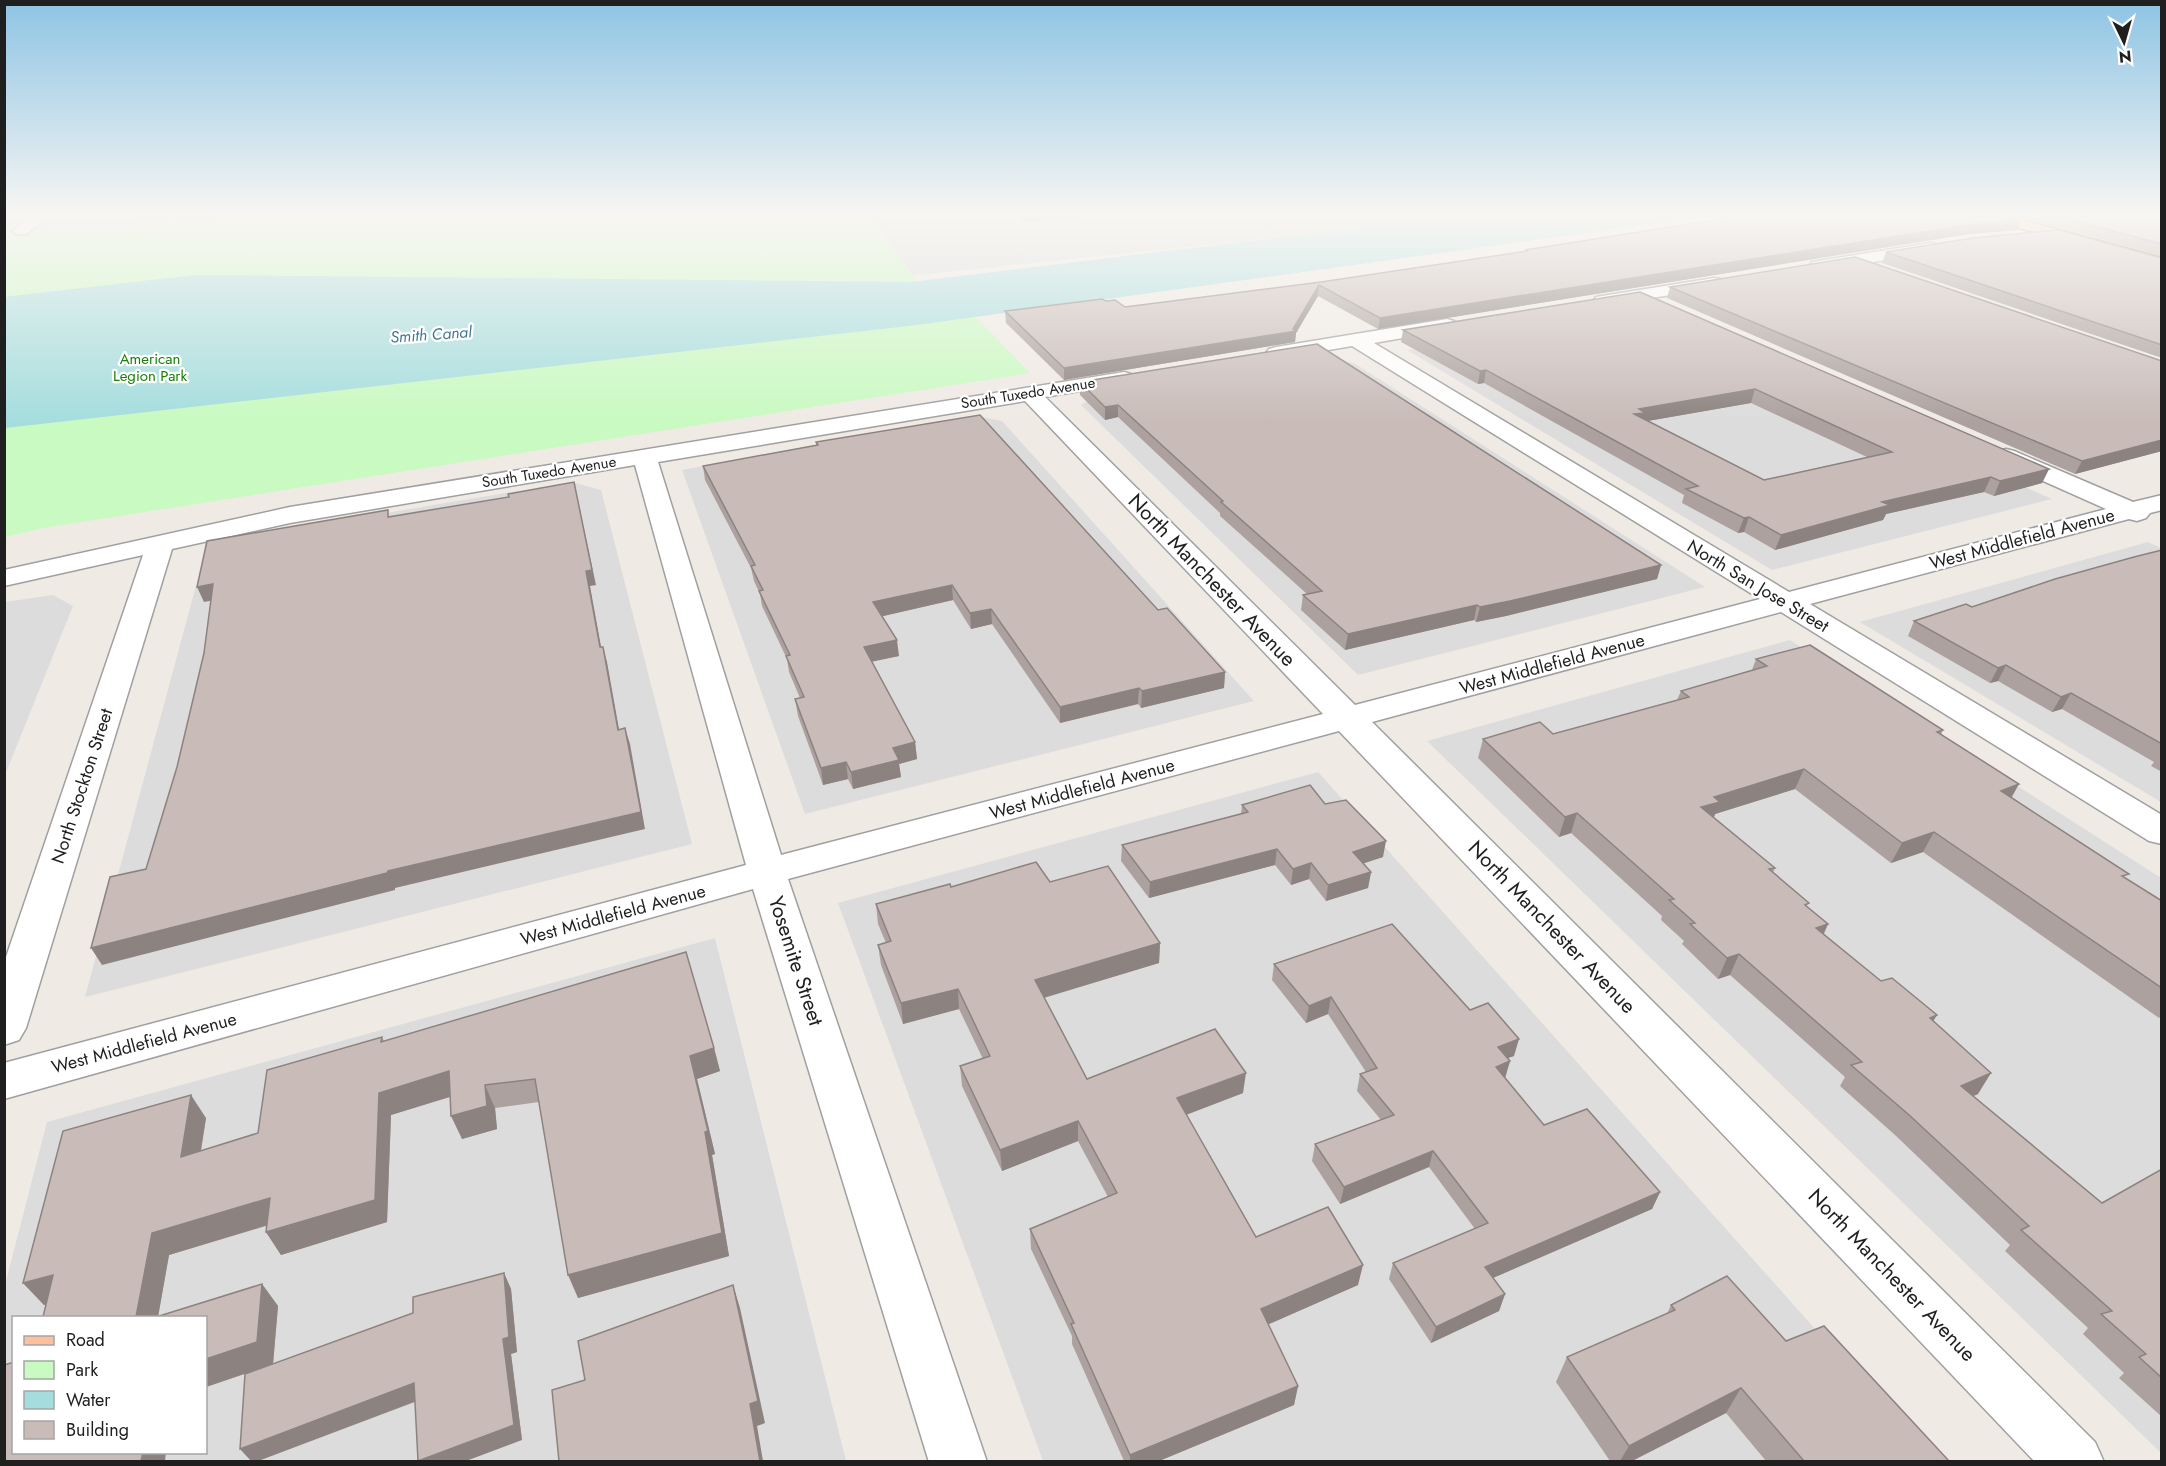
<svg xmlns="http://www.w3.org/2000/svg" width="2166" height="1466" viewBox="0 0 2166 1466" font-family="Jost,sans-serif">
<style>
.residential{fill:#dddcdc;fill-rule:evenodd}
.park{fill:#c9fac1}
.water{fill:#a5ddde}
.lines{fill:none;stroke-linecap:round;stroke-linejoin:round}
.minor-casing{stroke:#a0a0a0;stroke-width:3}
.major-casing{stroke:#9a4700;stroke-width:3}
.minor{fill:#fff;fill-rule:evenodd}
.major{fill:#fdbf9c;fill-rule:evenodd}
.wall{fill:#aca19e;fill-rule:evenodd}
.shaded-wall{fill:#8c8381}
.building{fill:#c8bbb8;stroke:#8c8381;stroke-width:1.5;fill-rule:evenodd}
.labels{text-anchor:middle;stroke-width:4.5;stroke-linejoin:round;paint-order:stroke}
.far-park-label{font-size:15px;fill:#19800a;stroke:#fff}
.far-street-label{font-size:15px;fill:#1f1f1f;stroke:#fff}
.far-water-label{font-size:16px;font-style:italic;fill:#3e7890;stroke:#fff}
.street-label{font-size:18px;fill:#1f1f1f;stroke:#fff}
.near-street-label{font-size:21px;fill:#1f1f1f;stroke:#fff}
</style>
<rect width="100%" height="100%" fill="#f0eae5"/>
<g class="residential">
<polygon points="5,217 222,217 5,233"/>
<polygon points="874,217 1474,217 909,276"/>
<polygon points="1614,311 1641,315 2052,499 1772,570 1407,350"/>
<polygon points="1330,358 1354,363 1705,587 1358,675 1081,405 1098,395"/>
<polygon points="976,416 1002,421 1254,701 805,814 682,470"/>
<polygon points="572,482 601,490 692,844 85,997 204,556 278,531"/>
<polygon points="2148,542 2161,548 2161,802 1860,622"/>
<polygon points="53,595 73,606 5,775 5,602"/>
<polygon points="1790,640 2161,878 2161,1453 1427,741"/>
<polygon points="1318,772 1933,1461 1043,1461 838,903"/>
<path d="M 715,938 L 846,1461 L 5,1462 L 5,1285 L 47,1122 ZM 14,1318 L 206,1318 L 206,1452 L 14,1452 Z"/>
</g>
<polygon class="park" points="261,217 871,217 920,286 967,308 1030,373 43,528 5,537 5,236"/>
<polygon class="water" points="1447,217 1703,217 917,325 5,428 4,297 194,275 910,282"/>
<g class="lines">
<g class="minor-casing">
<g id="minor">
<polygon points="29,217 46,217 27,234 15,234 13,231"/>
<polygon points="1930,243 1936,244 1938,248 1936,252 1818,271 1812,270 1809,266 1812,262 1818,261"/>
<polygon points="1714,278 1720,279 1723,283 1720,287 1602,306 1596,305 1593,301 1596,297 1602,296"/>
<path d="M 1447,319 L 1454,321 L 1457,325 L 1454,329 L 1374,343 L 1789,592 L 2106,509 L 1998,461 L 1994,456 L 1998,451 L 2006,449 L 2014,451 L 2133,502 L 2162,495 L 2162,510 L 2150,513 L 2146,518 L 2137,521 L 2129,519 L 1810,604 L 2162,815 L 2162,844 L 2149,841 L 1781,612 L 1372,722 L 2095,1442 L 2104,1462 L 2035,1462 L 1339,731 L 788,879 L 987,1462 L 929,1462 L 753,889 L 4,1099 L 4,1063 L 746,865 L 635,465 L 290,523 L 172,549 L 26,1028 L 19,1040 L 4,1045 L 4,963 L 143,555 L 4,586 L 4,570 L 290,507 L 1124,372 L 1131,374 L 1134,378 L 1131,382 L 1045,397 L 1355,705 L 1760,599 L 1352,346 L 1276,359 L 1269,357 L 1266,353 L 1269,349 L 1276,347 ZM 1025,401 L 1323,714 L 781,855 L 658,462 Z"/>
</g>
</g>
<g class="major-casing">
<polygon id="major" points="1987,217 2012,217 2162,258 2162,268 1990,220"/>
</g>
<use href="#minor" class="minor"/>
<use href="#major" class="major"/>
</g>
<g class="wall">
<polygon points="1016,217 1078,217 1022,222"/>
<polygon points="2020,217 2162,217 2162,256"/>
<polygon points="2017,230 1969,234 1378,329 1318,296 1296,333 1295,342 1064,380 1006,323 1005,311 1106,301 1125,307 1321,282 1525,252 1525,250"/>
<polygon points="1886,252 2162,258 2162,358 1882,263"/>
<polygon points="1670,287 2162,361 2162,451 2075,474 1667,298"/>
<path d="M 1640,292 L 2049,469 L 2042,483 L 1994,496 L 1984,492 L 1886,514 L 1883,520 L 1775,550 L 1744,532 L 1738,533 L 1682,503 L 1684,495 L 1484,383 L 1478,384 L 1401,342 L 1403,330 ZM 1751,403 L 1867,457 L 1764,480 L 1647,421 Z"/>
<polygon points="1080,382 1661,565 1657,579 1506,616 1476,622 1474,620 1345,650 1301,610 1303,595 1307,594 1220,516 1220,513 1118,417 1105,420 1080,395"/>
<polygon points="816,442 1158,610 1225,672 1224,688 1141,708 1138,704 1060,723 992,624 971,629 953,600 882,616 899,656 872,661 915,742 917,759 899,764 901,777 853,789 848,779 823,785 798,716 795,699 800,698 789,672 787,659 762,606 760,594 754,581 751,568 705,480 703,466 816,445"/>
<polygon points="2162,550 2162,772 2151,766 2154,762 2062,709 2052,712 1998,681 1990,683 1908,636 1914,621 1972,607"/>
<polygon points="1756,659 1943,730 1941,735 2012,797 2126,878 2162,901 2162,1016 2159,1018 1923,852 1891,863 1795,789 1715,814 1714,818 1775,868 1773,873 1807,906 1828,924 1824,934 1881,981 1937,1015 1933,1021 1978,1094 1973,1096 2102,1203 2162,1169 2162,1417 2119,1378 2124,1373 2083,1334 2088,1328 2005,1251 2010,1245 1895,1135 1840,1086 1845,1077 1730,975 1718,979 1682,944 1684,941 1661,920 1662,916 1571,833 1559,837 1478,758 1483,739 1553,734 1677,700 1681,691 1752,670"/>
<polygon points="1325,804 1383,857 1363,863 1371,872 1368,888 1326,901 1309,879 1291,885 1275,865 1149,898 1121,861 1122,845 1241,814 1242,805"/>
<polygon points="1050,882 1160,943 1159,963 1044,998 1087,1079 1243,1093 1186,1115 1256,1237 1358,1285 1268,1324 1298,1386 1294,1405 1159,1461 1124,1461 1072,1344 1072,1336 1031,1249 1030,1229 1108,1197 1078,1141 1002,1171 962,1086 960,1066 983,1059 959,1009 903,1024 881,965 878,945 886,943 878,924 876,904 951,887"/>
<polygon points="1274,964 1470,1010 1514,1056 1508,1058 1510,1061 1505,1078 1544,1125 1660,1192 1652,1209 1493,1278 1505,1294 1499,1311 1431,1343 1389,1279 1393,1263 1475,1229 1429,1167 1340,1204 1312,1161 1315,1144 1381,1120 1357,1091 1360,1074 1366,1072 1328,1014 1306,1023 1272,980"/>
<polygon points="382,1037 384,1041 714,1048 720,1071 697,1079 715,1154 712,1155 729,1256 578,1298 539,1102 495,1108 497,1129 462,1139 450,1097 391,1115 387,1222 281,1255 266,1232 266,1226 169,1255 158,1317 262,1284 278,1306 273,1364 413,1313 504,1273 511,1289 517,1352 511,1354 522,1440 415,1402 258,1461 269,1366 206,1387 206,1317 43,1317 46,1305 44,1305 23,1283 206,1118 201,1151 258,1133"/>
<polygon points="1671,1305 1786,1341 1949,1461 1766,1461 1726,1413 1632,1461 1610,1461 1556,1382 1567,1357 1667,1314"/>
</g>
<g class="shaded-wall">
<polygon points="1021,217 1078,217 1022,222"/>
<polygon points="2021,220 2017,230 1969,234 1378,329 1380,318 1973,224"/>
<polygon points="1319,285 1318,296 1296,333 1295,342 1064,380 1064,368 1293,329"/>
<polygon points="1486,370 1484,383 1478,384 1480,371"/>
<polygon points="1755,389 1751,403 1642,422 1634,414 1639,409"/>
<polygon points="1118,405 1118,417 1105,420 1105,407"/>
<polygon points="2162,440 2162,451 2075,474 2082,461"/>
<polygon points="2049,469 2042,483 1994,496 2000,481"/>
<polygon points="1991,477 1984,492 1886,514 1883,520 1775,550 1781,535 1882,502"/>
<polygon points="574,482 596,585 590,586 604,663 600,647 586,571"/>
<polygon points="1749,517 1744,532 1738,533 1744,518"/>
<polygon points="1661,565 1657,579 1506,616 1476,622 1480,607"/>
<polygon points="213,584 220,599 204,602 197,587"/>
<polygon points="952,585 953,600 875,618 873,602"/>
<polygon points="1477,605 1474,620 1345,650 1348,634"/>
<polygon points="991,609 992,624 971,629 970,613"/>
<polygon points="897,640 899,656 866,663 864,647"/>
<polygon points="603,647 607,662 622,746 618,730"/>
<polygon points="2006,665 1998,681 1990,683 1998,668"/>
<polygon points="1225,672 1224,688 1141,708 1142,691"/>
<polygon points="1139,688 1138,704 1060,723 1060,707"/>
<polygon points="2071,693 2062,709 2052,712 2061,697"/>
<polygon points="625,728 630,744 645,829 395,888 395,890 102,965 91,948 388,871"/>
<polygon points="915,742 917,759 899,764 901,777 853,789 851,772 893,748"/>
<polygon points="846,762 848,779 823,785 821,768"/>
<polygon points="1804,769 1795,789 1715,814 1712,822 1701,807 1714,797"/>
<polygon points="2019,784 2008,804 2001,791"/>
<polygon points="1577,813 1571,833 1559,837 1565,817"/>
<polygon points="1934,832 1923,852 1891,863 1902,843"/>
<polygon points="1386,841 1383,857 1350,868 1353,852"/>
<polygon points="1277,849 1275,865 1149,898 1150,882"/>
<polygon points="1311,863 1309,879 1291,885 1293,869"/>
<polygon points="1371,872 1368,888 1326,901 1328,885"/>
<polygon points="1828,924 1818,945 1816,928"/>
<polygon points="1160,943 1159,963 1036,1000 1035,980"/>
<polygon points="1739,954 1730,975 1718,979 1727,958"/>
<polygon points="958,989 959,1009 903,1024 901,1003"/>
<polygon points="1331,997 1328,1014 1306,1023 1309,1006"/>
<polygon points="1937,1015 1924,1036 1930,1018"/>
<polygon points="1519,1039 1514,1056 1493,1063 1498,1047"/>
<polygon points="714,1048 720,1071 697,1079 715,1154 712,1155 729,1256 578,1298 568,1275 705,1132 690,1056"/>
<polygon points="1510,1061 1505,1078 1491,1084 1496,1067"/>
<polygon points="449,1071 459,1094 391,1115 387,1222 281,1255 266,1232 379,1093"/>
<polygon points="1246,1073 1243,1093 1175,1119 1177,1098"/>
<polygon points="1991,1073 1978,1094 1948,1107 1961,1086"/>
<polygon points="485,1085 495,1108 497,1129 462,1139 451,1116"/>
<polygon points="191,1095 206,1118 196,1180 181,1157"/>
<polygon points="1078,1121 1078,1141 1002,1171 1000,1150"/>
<polygon points="1433,1151 1429,1167 1340,1204 1344,1187"/>
<polygon points="1660,1192 1652,1209 1479,1284 1485,1267"/>
<polygon points="270,1198 284,1220 169,1255 158,1317 136,1317 152,1233"/>
<polygon points="1363,1265 1358,1285 1258,1329 1261,1309"/>
<polygon points="504,1273 511,1289 517,1352 511,1354 522,1440 466,1461 419,1461 503,1339"/>
<polygon points="53,1275 73,1298 44,1305 23,1283"/>
<polygon points="262,1284 278,1306 273,1364 206,1387 206,1359"/>
<polygon points="733,1285 740,1308 765,1423 757,1426 763,1461 760,1461 750,1404"/>
<polygon points="1505,1294 1499,1311 1431,1343 1436,1327"/>
<polygon points="414,1383 424,1398 258,1461 251,1461 240,1449"/>
<polygon points="1298,1386 1294,1405 1159,1461 1130,1461 1130,1455"/>
<polygon points="1741,1388 1726,1413 1632,1461 1620,1461 1629,1446"/>
<polygon points="143,1452 166,1452 165,1461 141,1461"/>
</g>
<g class="building">
<polygon points="1734,217 2009,217 2021,220 1973,224 1380,318 1319,285 1293,329 1296,331 1064,368 1005,311 1102,299 1106,301 1115,300 1125,307 1321,282 1528,251 1525,250"/>
<polygon points="2060,217 2162,217 2162,244"/>
<polygon points="2058,230 2162,258 2162,345 1886,252 1973,238"/>
<polygon points="1855,257 2162,361 2162,440 2082,461 1670,287"/>
<path d="M 1640,292 L 2049,469 L 2000,481 L 1991,477 L 1882,502 L 1890,505 L 1781,535 L 1749,517 L 1744,518 L 1686,489 L 1698,486 L 1486,370 L 1480,371 L 1403,330 ZM 1755,389 L 1892,452 L 1764,480 L 1634,414 L 1645,413 L 1639,409 Z"/>
<polygon points="1317,344 1661,565 1510,601 1480,607 1477,605 1348,634 1303,595 1322,591 1221,502 1223,501 1118,405 1105,407 1080,382"/>
<polygon points="980,415 1158,610 1167,608 1225,672 1142,691 1139,688 1060,707 991,609 970,613 952,585 873,602 897,640 864,647 915,742 893,748 899,760 851,772 846,762 821,768 795,699 804,697 786,656 790,655 759,591 763,590 751,566 755,565 703,466 818,445 816,442"/>
<polygon points="574,482 592,570 586,571 600,647 603,647 618,730 625,728 641,812 388,871 387,873 91,948 110,877 146,869 177,767 204,653 213,584 197,587 207,541 388,510 388,517 509,497 508,494"/>
<polygon points="2162,550 2162,744 2071,693 2061,697 2006,665 1998,668 1914,621 1966,604 1972,607 2055,579 2134,557"/>
<polygon points="1810,645 1943,730 1937,732 2019,784 2001,791 2129,874 2122,876 2162,901 2162,988 1934,832 1902,843 1804,769 1714,797 1720,802 1701,807 1775,868 1769,869 1809,903 1805,905 1828,924 1816,928 1881,981 1892,978 1937,1015 1930,1018 1991,1073 1961,1086 2102,1203 2162,1169 2162,1378 2139,1357 2146,1354 2101,1314 2112,1311 2021,1230 2029,1226 1908,1114 1851,1065 1862,1062 1739,954 1727,958 1690,924 1695,923 1669,900 1674,899 1577,813 1565,817 1483,739 1540,722 1553,734 1689,697 1681,691 1767,666 1756,659"/>
<polygon points="1310,785 1325,804 1346,800 1386,841 1353,852 1371,872 1328,885 1311,863 1293,869 1277,849 1150,882 1122,845 1248,812 1242,805"/>
<polygon points="1036,862 1050,882 1108,866 1160,943 1035,980 1087,1079 1215,1029 1246,1073 1177,1098 1256,1237 1328,1207 1363,1265 1261,1309 1298,1386 1130,1455 1071,1324 1074,1323 1030,1229 1117,1193 1078,1121 1000,1150 960,1066 990,1056 958,989 901,1003 878,945 891,941 876,904 950,884 951,887"/>
<polygon points="1392,924 1470,1010 1488,1003 1519,1039 1498,1047 1510,1061 1496,1067 1544,1125 1587,1109 1660,1192 1485,1267 1505,1294 1436,1327 1393,1263 1488,1223 1433,1151 1344,1187 1315,1144 1394,1115 1360,1074 1377,1068 1331,997 1309,1006 1274,964"/>
<polygon points="686,952 714,1048 690,1056 708,1131 705,1132 722,1233 568,1275 535,1079 485,1085 487,1106 451,1116 449,1071 379,1093 375,1200 266,1232 270,1198 152,1233 136,1317 43,1317 53,1275 23,1283 63,1131 191,1095 181,1157 258,1133 267,1070 382,1037 381,1042"/>
<polygon points="504,1273 509,1337 503,1339 514,1425 418,1461 414,1383 240,1449 245,1374 413,1313 413,1297"/>
<polygon points="1727,1276 1786,1341 1824,1326 1949,1461 1804,1461 1741,1388 1629,1446 1567,1357 1675,1310 1671,1305"/>
<polygon points="262,1284 257,1342 206,1359 206,1317 156,1317"/>
<polygon points="733,1285 758,1401 750,1404 760,1461 559,1461 552,1390 585,1380 578,1341"/>
<polygon points="14,1362 14,1452 143,1452 141,1461 4,1461 4,1365"/>
</g>
<linearGradient id="sky" x2="0" y2="1"><stop stop-color="#8dc4e4"/><stop offset="0.51" stop-color="#f8f6f3"/><stop offset="1" stop-color="#f8f6f3" stop-opacity="0"/></linearGradient>
<rect width="2166" height="422" fill="url(#sky)"/>
<g class="labels">
<g class="far-park-label">
<text x="150" y="364">American<tspan x="150" dy="17">Legion Park</tspan></text>
</g>
<g class="far-street-label">
<text transform="translate(1028 393) rotate(-9)" y="5">South Tuxedo Avenue</text>
<text transform="translate(549 472) rotate(-9)" y="5">South Tuxedo Avenue</text>
</g>
<g class="far-water-label">
<text transform="translate(431 334) rotate(-4)" y="6">Smith Canal</text>
</g>
<g class="street-label">
<text transform="translate(2022 539) rotate(-15)" y="6">West Middlefield Avenue</text>
<text transform="translate(1758 586) rotate(31)" y="6">North San Jose Street</text>
<text transform="translate(1552 664) rotate(-15)" y="6">West Middlefield Avenue</text>
<text transform="translate(82 786) rotate(-72)" y="6">North Stockton Street</text>
<text transform="translate(1082 789) rotate(-15)" y="6">West Middlefield Avenue</text>
<text transform="translate(613 915) rotate(-15)" y="6">West Middlefield Avenue</text>
<text transform="translate(144 1043) rotate(-15)" y="6">West Middlefield Avenue</text>
</g>
<g class="near-street-label">
<text transform="translate(1212 580) rotate(46)" y="7">North Manchester Avenue</text>
<text transform="translate(1552 927) rotate(46)" y="7">North Manchester Avenue</text>
<text transform="translate(796 961) rotate(72)" y="7">Yosemite Street</text>
<text transform="translate(1892 1275) rotate(46)" y="7">North Manchester Avenue</text>
</g>
</g>
<rect width="2166" height="1466" fill="none" stroke="#1f1f1f" stroke-width="12"/>
<rect x="12" y="1316" width="195" height="138" fill="#ffffff" stroke="#a5a5a5" stroke-width="1.5"/>
<rect x="24" y="1336" width="30" height="9" fill="#fdbf9c" stroke="#a5a5a5" stroke-width="1.5"/>
<text x="66" y="1346" font-size="18" fill="#1f1f1f">Road</text>
<rect x="24" y="1361" width="30" height="18" fill="#c9fac1" stroke="#a5a5a5" stroke-width="1.5"/>
<text x="66" y="1376" font-size="18" fill="#1f1f1f">Park</text>
<rect x="24" y="1391" width="30" height="18" fill="#a5ddde" stroke="#a5a5a5" stroke-width="1.5"/>
<text x="66" y="1406" font-size="18" fill="#1f1f1f">Water</text>
<rect x="24" y="1421" width="30" height="18" fill="#c8bbb8" stroke="#a5a5a5" stroke-width="1.5"/>
<text x="66" y="1436" font-size="18" fill="#1f1f1f">Building</text>
<g transform="translate(2124 42) rotate(175)" stroke="#ffffff" stroke-width="4.5" paint-order="stroke">
<path d="M0-4.5L10 22L0 15L-10 22Z" fill="#1f1f1f"/>
<text y="-9" font-size="16" font-weight="bold" text-anchor="middle" fill="#1f1f1f">N</text>
</g>
</svg>
